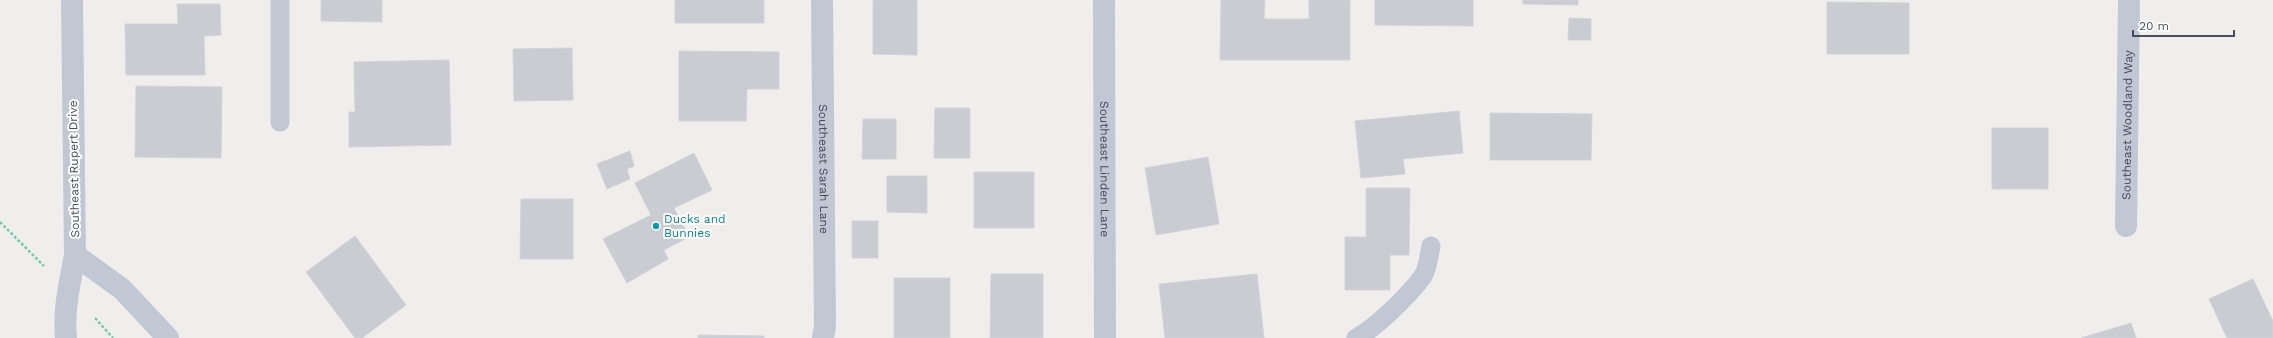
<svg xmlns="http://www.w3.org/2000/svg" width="2273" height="338" viewBox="0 0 2273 338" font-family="'Work Sans',sans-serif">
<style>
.building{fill:#caccd2;stroke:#d2d2d9}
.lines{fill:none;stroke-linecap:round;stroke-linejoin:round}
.path{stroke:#75cbaf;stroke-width:2.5;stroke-dasharray:3 2;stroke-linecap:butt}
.lane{stroke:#c1c7d3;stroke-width:19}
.street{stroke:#c1c7d3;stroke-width:22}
.culture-dot{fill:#0f9aa8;stroke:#fff;stroke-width:1.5}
.labels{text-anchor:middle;stroke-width:4;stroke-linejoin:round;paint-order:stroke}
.street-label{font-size:12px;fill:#464d5b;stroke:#fff}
.culture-label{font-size:12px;fill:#0d838f;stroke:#fff;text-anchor:start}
</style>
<rect width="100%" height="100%" fill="#f0eeed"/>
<g class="building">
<polygon points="321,0 382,0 382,22 321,21"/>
<rect x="675" y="0" width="89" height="23"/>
<polygon points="873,0 917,0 917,55 873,54"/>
<polygon points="1221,0 1265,0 1264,19 1309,19 1309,0 1350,0 1350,60 1220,60"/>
<polygon points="1375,0 1473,0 1473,26 1375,25"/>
<polygon points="1523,0 1578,0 1578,5 1523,4"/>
<polygon points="1827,2 1909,3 1909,54 1827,54"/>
<polygon points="177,4 220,4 221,35 204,36 205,75 126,75 125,24 178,24"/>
<polygon points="1569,18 1591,19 1591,40 1568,40"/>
<polygon points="572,48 573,100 514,101 513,49"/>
<polygon points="679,51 779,52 779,89 747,89 746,121 679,121"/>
<polygon points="449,60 451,145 349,147 349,112 355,112 354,62"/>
<polygon points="136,86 222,87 221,158 135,157"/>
<polygon points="935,108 970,108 970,158 934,158"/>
<polygon points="1459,111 1463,153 1403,159 1405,174 1361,178 1355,121"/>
<polygon points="1490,113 1592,114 1591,160 1490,160"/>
<polygon points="863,119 896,119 896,159 862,159"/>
<rect x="1992" y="128" width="56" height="61"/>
<polygon points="630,151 634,166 627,169 630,179 607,189 597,164"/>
<polygon points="694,153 712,190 674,208 689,237 664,250 668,259 627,283 603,239 651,215 635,183"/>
<polygon points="1208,157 1219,224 1156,235 1145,168"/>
<rect x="974" y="172" width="60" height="56"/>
<polygon points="887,176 927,176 927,213 887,212"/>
<polygon points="1366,188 1410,188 1409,255 1390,255 1390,290 1345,290 1345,237 1366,237"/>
<polygon points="521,199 573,199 573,259 520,259"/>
<rect x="852" y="221" width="26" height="37"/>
<polygon points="355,236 406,305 362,338 355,338 306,272"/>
<polygon points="991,274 1043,274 1043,338 990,338"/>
<polygon points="1257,274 1264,338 1165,338 1159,284"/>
<rect x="894" y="278" width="56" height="60"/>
<polygon points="2253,279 2273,321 2273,338 2227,338 2209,299"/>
<polygon points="2131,323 2136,338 2081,338"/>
<polygon points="698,335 764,336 764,338 698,338"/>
</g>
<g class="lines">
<g class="path">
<polyline points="0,222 44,266"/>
<polyline points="95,318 113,338"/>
</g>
<g class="lane">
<polyline points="280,0 280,122"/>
<path d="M 1356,338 C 1375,329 1411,293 1423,276 C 1428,268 1429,255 1431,246"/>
</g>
<g class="street">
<path id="s1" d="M 822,0 L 825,326 L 823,338"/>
<path id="s2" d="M 1104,0 L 1105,338"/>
<path id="s3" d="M 2126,226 L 2129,0"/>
<polyline points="75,255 122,289 168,338"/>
<path d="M 66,338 C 63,310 70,283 75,255 L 72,0"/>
</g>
</g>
<circle class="culture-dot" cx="656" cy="226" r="4"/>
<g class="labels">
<g class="street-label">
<text dy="4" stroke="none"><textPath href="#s3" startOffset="101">Southeast Woodland Way</textPath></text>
<text transform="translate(74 169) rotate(-91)" y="4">Southeast Rupert Drive</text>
<text dy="4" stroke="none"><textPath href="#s1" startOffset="169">Southeast Sarah Lane</textPath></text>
<text dy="4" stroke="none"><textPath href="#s2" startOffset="169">Southeast Linden Lane</textPath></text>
</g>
<g class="culture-label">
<text x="664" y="223">Ducks and<tspan x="664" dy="14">Bunnies</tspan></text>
</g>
</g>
<path d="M2133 30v6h101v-6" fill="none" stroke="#464d5b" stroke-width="2"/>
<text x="2139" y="30" font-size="12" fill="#464d5b" stroke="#ffffff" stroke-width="3" paint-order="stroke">20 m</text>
</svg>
